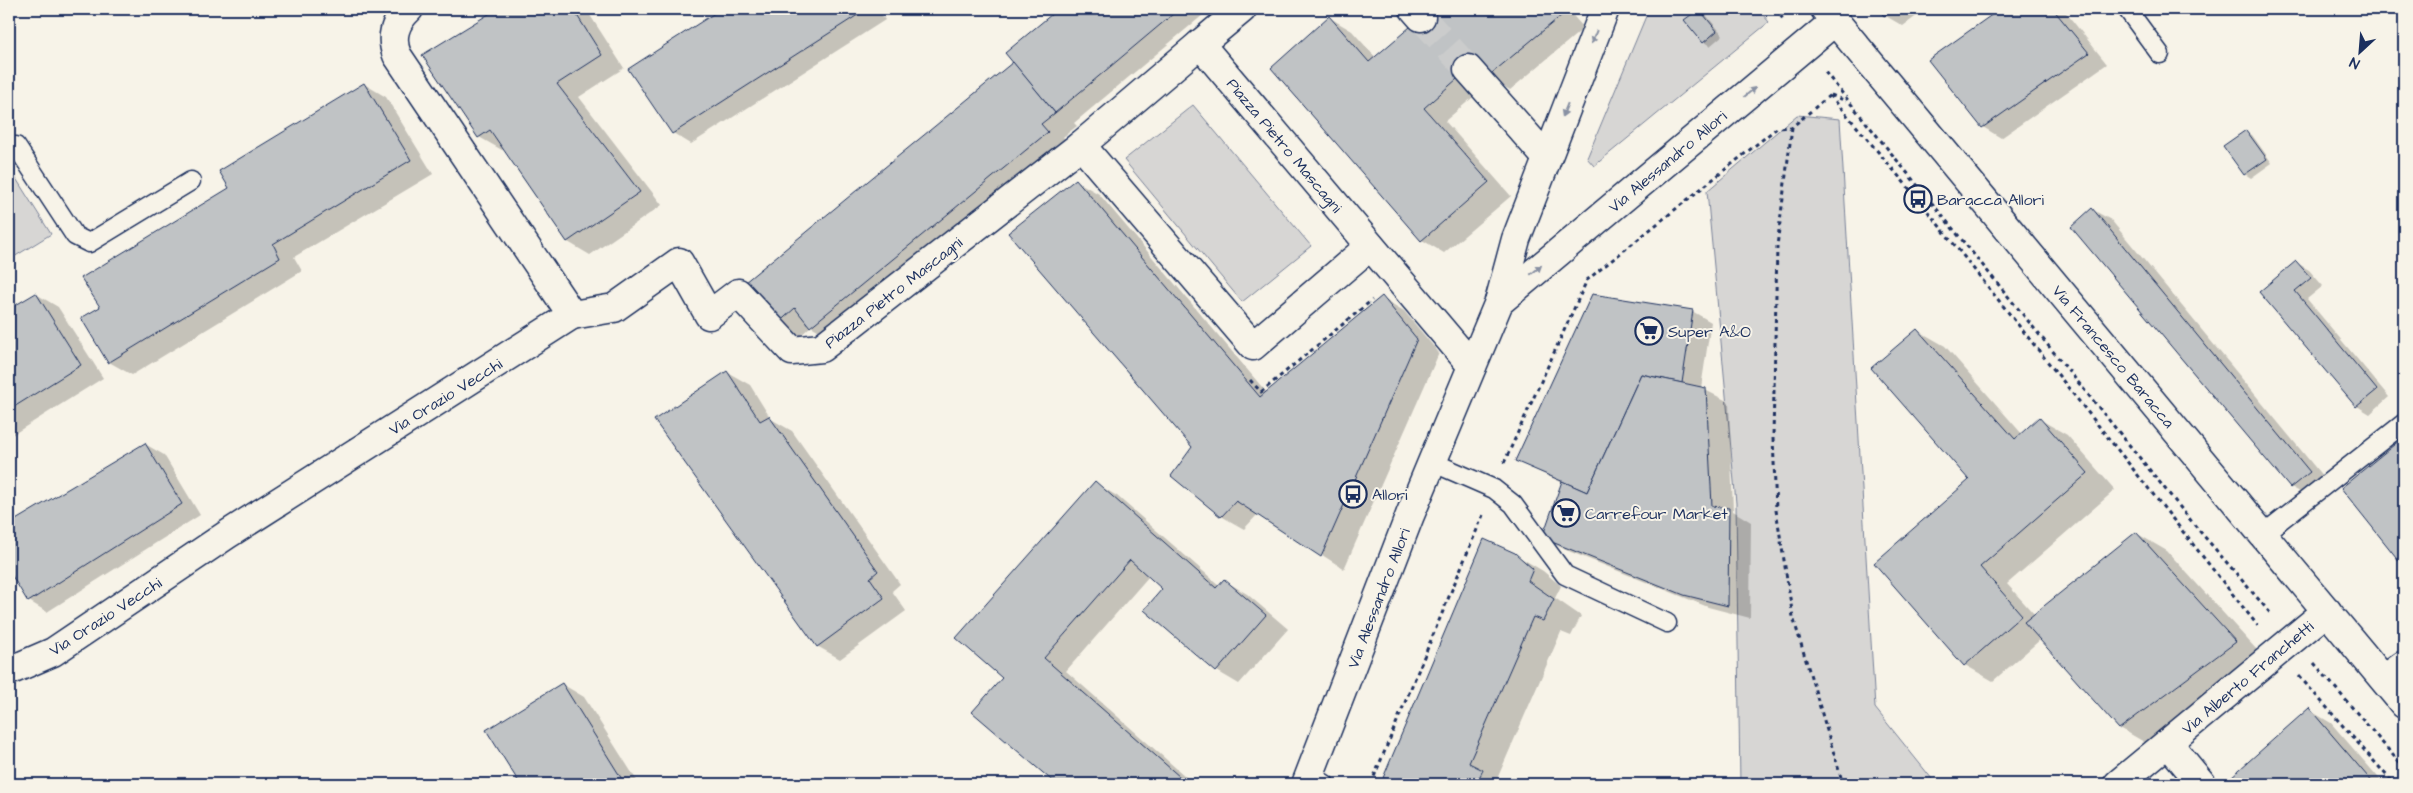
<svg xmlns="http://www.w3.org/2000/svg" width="2413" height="793" viewBox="0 0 2413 793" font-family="'Architects Daughter',sans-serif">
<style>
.green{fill:#d7d6d4;stroke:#798299}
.shadow{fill:#0003}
.building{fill:#c0c3c5;stroke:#1b2f5e}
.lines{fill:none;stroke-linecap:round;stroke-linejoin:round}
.street-tunnel{stroke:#cbcccc;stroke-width:28;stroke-dasharray:28 14;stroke-linecap:butt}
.lane-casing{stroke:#1b2f5e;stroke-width:21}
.street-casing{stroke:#1b2f5e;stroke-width:31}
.secondary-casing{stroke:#1b2f5e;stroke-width:31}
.primary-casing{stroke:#1b2f5e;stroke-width:31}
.path{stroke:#1b2f5e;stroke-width:3;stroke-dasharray:4 4;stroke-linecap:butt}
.lane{stroke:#f7f3e8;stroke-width:18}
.street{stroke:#f7f3e8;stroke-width:28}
.secondary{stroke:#f7f3e8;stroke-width:28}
.primary{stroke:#f7f3e8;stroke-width:28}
.oneway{fill:#8991a3}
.labels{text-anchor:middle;stroke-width:4;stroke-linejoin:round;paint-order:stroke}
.street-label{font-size:16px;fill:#1b2f5e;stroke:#f7f3e8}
.poi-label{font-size:16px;fill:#1b2f5e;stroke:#f7f3e8;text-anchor:start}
</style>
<rect width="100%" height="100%" fill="#f7f3e8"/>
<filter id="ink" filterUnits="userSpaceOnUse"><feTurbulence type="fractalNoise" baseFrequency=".02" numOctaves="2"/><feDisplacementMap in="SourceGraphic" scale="10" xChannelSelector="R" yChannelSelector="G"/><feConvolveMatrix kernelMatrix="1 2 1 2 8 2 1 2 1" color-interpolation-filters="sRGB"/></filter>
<g filter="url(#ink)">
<g class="green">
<polygon points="1649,9 1758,9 1769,22 1594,166 1587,158"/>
<polygon points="1193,105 1311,246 1242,302 1124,160"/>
<polygon points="1797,115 1840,119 1875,708 1936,784 1740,784 1736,503 1707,191"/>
<polygon points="10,169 51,234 9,260 9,170"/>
</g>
<g class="shadow">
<polygon points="499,9 586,9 624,68 579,97 662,205 590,255 568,242 504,149 502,150 479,137 424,56"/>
<polygon points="724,9 878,9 885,20 691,144 673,133 630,69"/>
<polygon points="1060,9 1210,9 1074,123 1077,126 1063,137 1070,145 833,339 811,326 798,338 776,325 1018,67 1007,53"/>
<polygon points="1433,9 1567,9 1584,28 1510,90 1493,80 1445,121 1511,196 1444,253 1422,240 1330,18 1352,31 1376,58"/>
<polygon points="1880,9 1926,9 1903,26 1884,15"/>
<polygon points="2001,9 2063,9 2107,64 2001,138 1983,127 1930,60"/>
<polygon points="1699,10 1705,14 1723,35 1710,46 1704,42"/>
<polygon points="364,84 386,97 433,174 294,257 302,271 132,375 109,362 101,308"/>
<polygon points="2246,131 2252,135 2272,163 2251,178 2245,174"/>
<polygon points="1076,181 1099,194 1267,393 1382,298 1404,311 1439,353 1344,569 1258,514 1244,529 1221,516"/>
<polygon points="2093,210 2111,220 2328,483 2309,497 2291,487"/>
<polygon points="2297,263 2309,270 2323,286 2307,299 2389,397 2370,414 2357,406 2261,292"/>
<polygon points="36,294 58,307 103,378 9,437 9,311"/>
<polygon points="1692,311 1711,322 1701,388 1729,402 1733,511 1751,522 1750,618 1708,607 1566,550 1543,538 1563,483 1516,461"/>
<polygon points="1917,330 1945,346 2022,434 2039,419 2067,435 2115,490 2007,584 2035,615 2136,533 2167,551 2266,660 2151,746 2120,728 2041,639 1993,681 1965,665 1971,480"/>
<polygon points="727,372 750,385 771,419 792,431 900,584 892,591 906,611 840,659 817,646"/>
<polygon points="2400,441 2404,444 2404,565 2343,488"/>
<polygon points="145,444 164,455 200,515 47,612 29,601 9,569 9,526"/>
<polygon points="1095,483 1117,496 1220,586 1225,581 1247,594 1288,629 1239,684 1217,671 1146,609 1164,589 1149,576 1066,671 1194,784 1057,784 974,712 1004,678"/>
<polygon points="1514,554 1543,571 1561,586 1555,598 1581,616 1571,636 1561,632 1497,779 1505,784 1397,784 1385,777"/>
<polygon points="562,684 584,697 639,784 522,784 488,731"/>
<polygon points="2309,710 2331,723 2384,784 2238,784 2232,777"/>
</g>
<g class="building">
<polygon points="497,9 573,9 602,55 557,84 640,192 567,242 490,130 478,138 422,55"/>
<polygon points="721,9 867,9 672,134 628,69"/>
<polygon points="1058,9 1179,9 1055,113 1005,53"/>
<polygon points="1431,9 1557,9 1562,15 1486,78 1474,64 1424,108 1489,182 1421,241 1271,68 1329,16 1369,62"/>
<polygon points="1699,9 1717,31 1703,43 1684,20"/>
<polygon points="1878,9 1894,9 1884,16"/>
<polygon points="2000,9 2053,9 2089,53 1982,128 1928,60"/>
<polygon points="1013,62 1055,113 1041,124 1048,132 810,327 795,308 775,326 739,287"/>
<polygon points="364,83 411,160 273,244 280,258 108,363 81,318 100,307 81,278 229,188 219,171"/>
<polygon points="2246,130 2267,159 2244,175 2223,146"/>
<polygon points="1076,179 1260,397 1382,296 1417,339 1321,557 1236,501 1221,517 1171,476 1192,447 1008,233"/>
<polygon points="2092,208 2310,472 2290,488 2071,227"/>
<polygon points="2296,261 2311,278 2295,291 2377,390 2356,407 2259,292"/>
<polygon points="36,293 81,365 9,410 9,309"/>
<polygon points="1592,294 1693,310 1682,383 1641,374 1587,492 1515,461"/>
<polygon points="1917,329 2015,439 2039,417 2088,473 1980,567 2022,615 1964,666 1874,563 1969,480 1871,368"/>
<polygon points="727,371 760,421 769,416 878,571 870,578 884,598 817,647 654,420"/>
<polygon points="1641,374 1706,388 1712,506 1729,508 1728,606 1684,595 1542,538 1562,481 1587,492"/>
<polygon points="2400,440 2404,444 2404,567 2341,488"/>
<polygon points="145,443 182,504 28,602 9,571 9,524"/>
<polygon points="1095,481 1216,588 1224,579 1266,615 1216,672 1144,610 1162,589 1130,560 1044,658 1188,784 1056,784 972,712 1002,678 956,638"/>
<polygon points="2136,532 2236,642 2119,729 2024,622"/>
<polygon points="1484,539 1515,553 1533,569 1528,581 1554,599 1543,621 1533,617 1469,763 1483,770 1476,784 1403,784 1383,778"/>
<polygon points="562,683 625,784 520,784 486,730"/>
<polygon points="2309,708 2374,784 2236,784 2231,777"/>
</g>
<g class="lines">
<polyline class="street-tunnel" points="1421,17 1468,69"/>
<g class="lane-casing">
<g id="lane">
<polyline points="2127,9 2160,54"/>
<polyline points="16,146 75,236 89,243 191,181"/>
<polyline points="1432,462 1494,489 1513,504 1565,575 1667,623"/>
<polyline points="2263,534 2404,423"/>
<polyline points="1310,774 1325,784"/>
</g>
</g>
<g class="street-casing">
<g id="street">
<polyline points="1242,9 1200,44 1472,366"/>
<polyline points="1414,9 1421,17"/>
<polyline points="1468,69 1546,157"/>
<polyline points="1081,145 1253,346 1370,246"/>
<polyline points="1499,302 1516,239 1605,9"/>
<polyline points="572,315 614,308 679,262 709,315 738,293 792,351 821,348 1081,145 1200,44"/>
<path d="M 9,671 L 53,652 L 228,534 L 572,315 L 397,55 C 390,37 395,22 409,9"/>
<polyline points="2384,679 2404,665"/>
<polyline points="2168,743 2202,784"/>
<polyline points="2118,784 2327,611"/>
</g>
</g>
<g class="secondary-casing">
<polyline id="secondary" points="1306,784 1410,515 1499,302 1835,21"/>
</g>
<g class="primary-casing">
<polyline id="primary" points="1825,9 2404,704"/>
</g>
<g class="path">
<polyline points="1775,9 1784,20"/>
<polyline points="1825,72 2197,528 2272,615"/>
<polyline points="1830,95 1918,199 2258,626"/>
<polyline points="1831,95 1846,101"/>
<polyline points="1792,127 1777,246 1773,438 1776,510 1793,617 1843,784"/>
<polyline points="1250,380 1261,392 1372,300"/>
<polyline points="1504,463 1587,280 1777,128 1792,127 1830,95"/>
<polyline points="2314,663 2404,768"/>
<polyline points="2299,676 2394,784"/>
<polyline points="1371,784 1483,515"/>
</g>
<use href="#lane" class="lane"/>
<use href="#street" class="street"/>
<use href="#secondary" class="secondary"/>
<use href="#primary" class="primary"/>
</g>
<defs><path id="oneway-solid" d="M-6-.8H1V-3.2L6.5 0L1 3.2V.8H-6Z" transform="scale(1.25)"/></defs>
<g class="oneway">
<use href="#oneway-solid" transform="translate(1594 37) rotate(112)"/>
<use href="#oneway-solid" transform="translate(1750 92) rotate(-40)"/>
<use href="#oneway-solid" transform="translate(1565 110) rotate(112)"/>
<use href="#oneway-solid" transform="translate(1536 270) rotate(-40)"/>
</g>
</g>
<defs>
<g id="bus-ring" transform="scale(1.4375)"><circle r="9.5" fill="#f7f3e8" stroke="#1b2f5e" stroke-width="1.5"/><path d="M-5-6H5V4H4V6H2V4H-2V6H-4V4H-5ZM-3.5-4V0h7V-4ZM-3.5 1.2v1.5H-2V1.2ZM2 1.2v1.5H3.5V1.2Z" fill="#1b2f5e"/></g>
<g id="supermarket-ring" transform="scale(1.4375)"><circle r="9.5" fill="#f7f3e8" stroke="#1b2f5e" stroke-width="1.5"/><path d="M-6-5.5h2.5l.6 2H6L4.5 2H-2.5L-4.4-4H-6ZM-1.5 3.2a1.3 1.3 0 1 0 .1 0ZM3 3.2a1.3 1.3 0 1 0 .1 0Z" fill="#1b2f5e"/></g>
</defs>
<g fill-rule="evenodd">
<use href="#bus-ring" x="1918" y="199"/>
<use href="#supermarket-ring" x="1649" y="331"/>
<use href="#bus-ring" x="1353" y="494"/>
<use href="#supermarket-ring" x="1566" y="513"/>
</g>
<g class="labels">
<g class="street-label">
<text transform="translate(1285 145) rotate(50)" y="6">Piazza Pietro Mascagni</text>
<text transform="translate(1667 161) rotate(-40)" y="6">Via Alessandro Allori</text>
<text transform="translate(893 292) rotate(-38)" y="6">Piazza Pietro Mascagni</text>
<text transform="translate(2114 356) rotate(50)" y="6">Via Francesco Baracca</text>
<text transform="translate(445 396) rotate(-32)" y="6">Via Orazio Vecchi</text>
<text transform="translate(1378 598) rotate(-69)" y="6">Via Alessandro Allori</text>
<text transform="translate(105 616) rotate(-33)" y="6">Via Orazio Vecchi</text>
<text transform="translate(2247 677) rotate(-40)" y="6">Via Alberto Franchetti</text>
</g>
<g class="poi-label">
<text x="1937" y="205">Baracca Allori</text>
<text x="1668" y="337">Super A&amp;O</text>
<text x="1372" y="500">Allori</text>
<text x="1585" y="519">Carrefour Market</text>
</g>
</g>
<rect width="2413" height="793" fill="none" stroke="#f7f3e8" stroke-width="30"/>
<rect x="15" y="15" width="2383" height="763" fill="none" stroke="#1b2f5e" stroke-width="2" filter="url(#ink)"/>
<g transform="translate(2360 52) rotate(206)" stroke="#f7f3e8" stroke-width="4" paint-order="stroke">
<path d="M0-4L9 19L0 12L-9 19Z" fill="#1b2f5e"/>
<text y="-8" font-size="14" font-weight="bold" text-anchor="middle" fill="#1b2f5e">N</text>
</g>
</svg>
